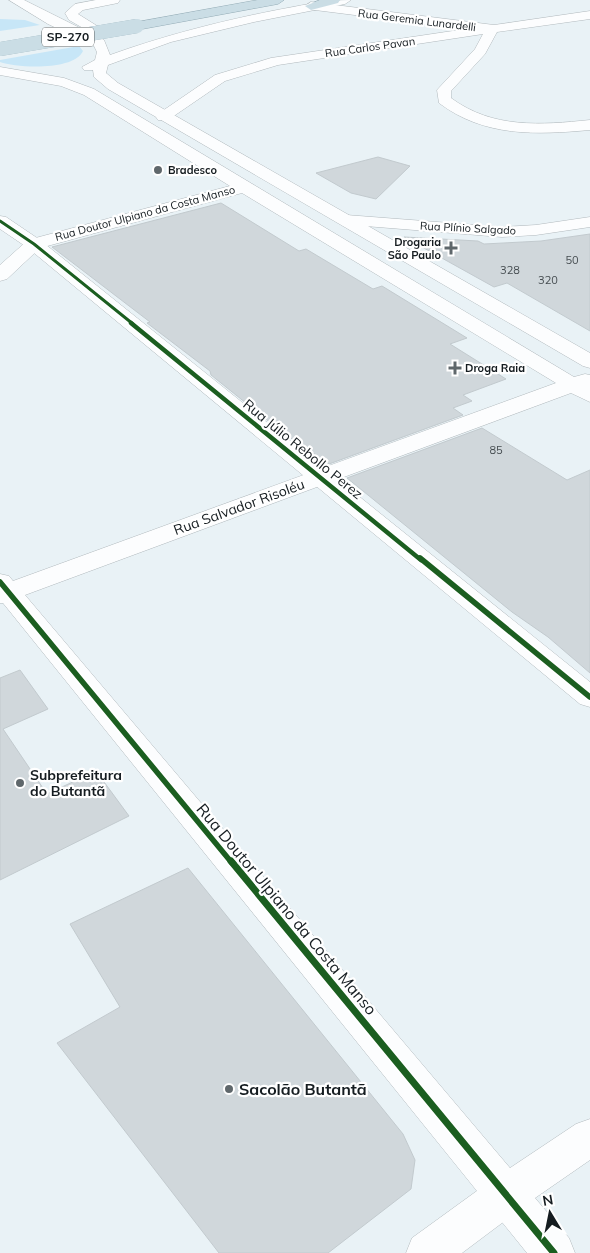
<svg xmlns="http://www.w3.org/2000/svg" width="590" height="1253" viewBox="0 0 590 1253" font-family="Mulish,sans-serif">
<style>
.green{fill:#c7e6f7}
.building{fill:#d0d7db;stroke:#c2cace}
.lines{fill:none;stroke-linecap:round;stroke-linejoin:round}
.street-casing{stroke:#b1b9bd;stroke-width:1}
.secondary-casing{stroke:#b1b9bd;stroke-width:1}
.highway-casing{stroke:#94acb6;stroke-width:1}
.street{fill:#fcfdfe;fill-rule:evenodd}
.secondary{fill:#fcfdfe;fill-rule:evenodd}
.highway{fill:#cadde5;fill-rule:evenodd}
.highway-bridge-casing{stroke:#94acb6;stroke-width:14;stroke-linecap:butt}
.highway-bridge{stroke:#cadde5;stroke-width:14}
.cycleway-far3-casing{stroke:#fff;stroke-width:5}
.cycleway-far2-casing{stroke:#fff;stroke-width:7}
.cycleway-far1-casing{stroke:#fff;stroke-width:9}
.cycleway-casing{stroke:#fff;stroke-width:10}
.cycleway-far3{stroke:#1b5e20;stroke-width:3}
.cycleway-far2{stroke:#1b5e20;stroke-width:4.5}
.cycleway-far1{stroke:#1b5e20;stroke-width:5.5}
.cycleway{stroke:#1b5e20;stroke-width:7}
.poi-dot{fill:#5f676b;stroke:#fff;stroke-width:2}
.labels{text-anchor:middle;stroke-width:4.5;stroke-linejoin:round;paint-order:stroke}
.far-street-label{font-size:11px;fill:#151c20;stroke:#fff}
.far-poi-label{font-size:11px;font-weight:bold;fill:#151c20;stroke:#fff;text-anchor:start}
.number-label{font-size:11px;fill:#444b4f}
.shield{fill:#fff;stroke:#5b6063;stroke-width:1}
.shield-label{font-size:12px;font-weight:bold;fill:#151c20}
.street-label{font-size:14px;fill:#151c20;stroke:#fff}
.poi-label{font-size:14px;font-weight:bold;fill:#151c20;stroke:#fff;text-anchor:start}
.near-street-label{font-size:16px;fill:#151c20;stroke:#fff}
.near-poi-label{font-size:16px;font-weight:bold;fill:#151c20;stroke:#fff;text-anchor:start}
</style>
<rect width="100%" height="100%" fill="#e9f2f6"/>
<g class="green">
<polygon points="0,19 25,20 40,25 0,31"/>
<path d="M 79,46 L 83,51 C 74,71 17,68 0,62 L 0,60 Z"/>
</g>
<g class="building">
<polygon points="378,157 410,166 376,199 351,193 316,173"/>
<polygon points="221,203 299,251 306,249 373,289 382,286 467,338 450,344 506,379 463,395 472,401 453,408 463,415 329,464 282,432 211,375 210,371 147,323 150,322 52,247"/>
<polygon points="590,234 590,331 507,283 494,287 404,237 478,241 484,244 541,241"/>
<polygon points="482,428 567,480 590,470 590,673 548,637 512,612 347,478"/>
<polygon points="20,670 48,709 3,729 47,794 96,771 129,816 0,880 0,678"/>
<polygon points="188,868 403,1134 415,1160 411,1189 328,1253 219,1253 57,1043 120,1007 70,924"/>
</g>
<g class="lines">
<g class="street-casing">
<g id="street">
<path d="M 311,2 L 494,25 L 590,11 L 590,19 L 497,32 L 485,54 L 451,91 L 451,98 C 493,129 541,125 590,120 L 590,130 C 536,135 484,137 439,103 L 437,90 L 475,49 L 483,34 L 278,65 L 225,81 L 168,120 L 158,120 L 156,117 L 158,114 L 215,75 L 271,58 L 466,29 L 307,9 L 305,6 Z"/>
<polygon points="346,215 502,227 536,225 590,217 590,227 536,235 502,237 340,224 337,220 340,216"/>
<polygon points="0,216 6,217 40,240 590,682 590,707 580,704 28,248 0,229"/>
<polygon points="507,1174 522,1180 528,1194 522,1208 462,1253 406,1253 412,1238 492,1180"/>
</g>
</g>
<g class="secondary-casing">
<g id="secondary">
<path d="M 9,0 L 24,0 L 104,40 L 110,55 C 163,36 217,22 272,11 C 299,6 324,0 351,0 L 345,4 L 254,22 L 171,42 L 108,65 L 106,73 L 118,83 L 590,353 L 590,368 L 583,366 L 108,89 L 94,77 L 93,70 L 84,70 L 82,67 L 95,60 L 97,52 L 94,46 L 48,24 Z"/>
<polygon points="96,0 120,0 118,3 83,10 78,14 102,29 103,32 97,36 69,20 65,13 75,4"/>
<polygon points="0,67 64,78 94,89 574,377 585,374 590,375 590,402 571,393 25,595 510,1168 576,1124 590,1119 590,1160 535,1198 569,1238 575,1253 527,1253 3,603 0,603 0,574 9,576 13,581 556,383 242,193 40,248 7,279 0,281 0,265 28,240 230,186 84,95 61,86 0,75"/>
</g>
</g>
<g class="highway-casing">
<g id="highway">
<polygon points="258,0 284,0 278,4 137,30 131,26 137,22"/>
<polygon points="320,0 340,0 338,3 311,10 305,6"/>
</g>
</g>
<use href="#street" class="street"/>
<use href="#secondary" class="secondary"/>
<use href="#highway" class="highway"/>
<g class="highway-bridge-casing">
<polyline id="highway-bridge" points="0,49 137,26"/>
</g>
<use href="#highway-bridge" class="highway-bridge"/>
<g class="cycleway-far3-casing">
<polyline id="cycleway-far3" points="0,221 34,244 133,324"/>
</g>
<g class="cycleway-far2-casing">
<polyline id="cycleway-far2" points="131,323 421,560"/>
</g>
<g class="cycleway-far1-casing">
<g id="cycleway-far1">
<polyline points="420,558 590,697"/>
<polyline points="0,582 232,863"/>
</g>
</g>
<g class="cycleway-casing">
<polyline id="cycleway" points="231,861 554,1253"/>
</g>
<use href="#cycleway-far3" class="cycleway-far3"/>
<use href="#cycleway-far2" class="cycleway-far2"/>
<use href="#cycleway-far1" class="cycleway-far1"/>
<use href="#cycleway" class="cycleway"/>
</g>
<g class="poi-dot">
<circle cx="158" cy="170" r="5"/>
<path d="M448.5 240.5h5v5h5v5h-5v5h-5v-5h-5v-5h5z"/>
<path d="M452.5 360.5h5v5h5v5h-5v5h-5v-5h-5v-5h5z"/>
<circle cx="20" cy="783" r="5"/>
<circle cx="229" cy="1089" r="5"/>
</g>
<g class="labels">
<g class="far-street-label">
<text transform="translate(417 20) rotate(7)" y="4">Rua Geremia Lunardelli</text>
<text transform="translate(370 47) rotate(-8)" y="4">Rua Carlos Pavan</text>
<text transform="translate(145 213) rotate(-15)" y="4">Rua Doutor Ulpiano da Costa Manso</text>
<text transform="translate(468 228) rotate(3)" y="4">Rua Plínio Salgado</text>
</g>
<g class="far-poi-label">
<text x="168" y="174">Bradesco</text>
<text x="441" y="246" text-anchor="end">Drogaria<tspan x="441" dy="13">São Paulo</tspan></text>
<text x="465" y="372">Droga Raia</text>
</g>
<g class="number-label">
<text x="572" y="264">50</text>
<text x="510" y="274">328</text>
<text x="548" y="284">320</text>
<text x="496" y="454">85</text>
</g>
<rect class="shield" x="42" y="27.5" width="52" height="19" rx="4"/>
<g class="shield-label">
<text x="68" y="41">SP-270</text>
</g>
<g class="street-label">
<text transform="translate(303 449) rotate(39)" y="5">Rua Júlio Rebollo Perez</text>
<text transform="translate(239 507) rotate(-20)" y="5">Rua Salvador Risoléu</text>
</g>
<g class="poi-label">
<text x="30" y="780">Subprefeitura<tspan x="30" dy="16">do Butantã</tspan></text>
</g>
<g class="near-street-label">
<text transform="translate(287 909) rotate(50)" y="6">Rua Doutor Ulpiano da Costa Manso</text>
</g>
<g class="near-poi-label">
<text x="239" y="1095">Sacolão Butantã</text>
</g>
</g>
<g transform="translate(550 1213) rotate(350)" stroke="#ffffff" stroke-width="4" paint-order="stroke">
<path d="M0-4L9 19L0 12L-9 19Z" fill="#151c20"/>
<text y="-8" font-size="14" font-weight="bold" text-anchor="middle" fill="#151c20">N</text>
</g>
</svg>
